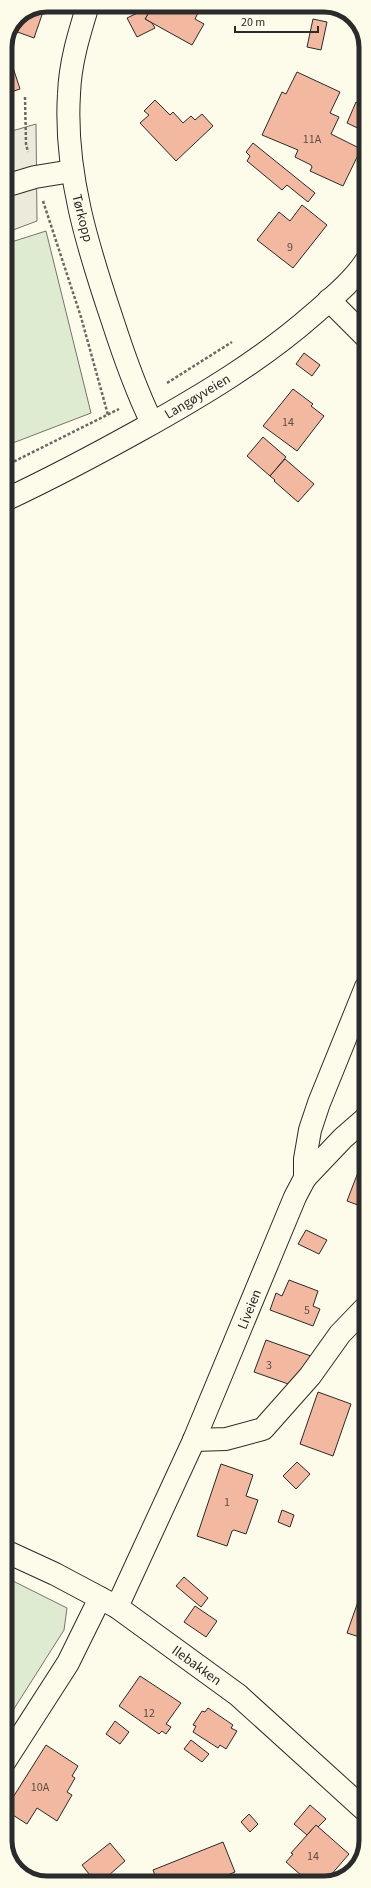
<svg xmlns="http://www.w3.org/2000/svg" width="371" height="1888" viewBox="0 0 371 1888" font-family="'Source Sans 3',sans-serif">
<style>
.green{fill:#deebd1;stroke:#74746e}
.parking{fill:#eceadb;stroke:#74746e}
.building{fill:#f2b8a0;stroke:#2b2b2b}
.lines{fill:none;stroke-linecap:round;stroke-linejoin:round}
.minor-casing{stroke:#2b2b2b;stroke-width:24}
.major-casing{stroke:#2b2b2b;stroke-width:24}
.path{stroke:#6a6964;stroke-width:2.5;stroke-dasharray:3 2;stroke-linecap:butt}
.minor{stroke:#fdfbea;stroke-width:22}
.major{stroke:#fdfbea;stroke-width:22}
.labels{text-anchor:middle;stroke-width:3;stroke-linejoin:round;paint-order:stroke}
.number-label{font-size:12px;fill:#5d4e48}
.street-label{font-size:14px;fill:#2b2b2b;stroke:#fdfbea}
.rim{fill:none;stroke:#2b2b2b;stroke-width:5}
</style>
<rect width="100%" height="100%" fill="#fdfbea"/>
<g class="green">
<polygon points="46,231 91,413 5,446 5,244"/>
<polygon points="5,1577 67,1608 64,1630 5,1723"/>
</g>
<polygon class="parking" points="36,124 37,221 5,233 5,133"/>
<g class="building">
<polygon points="153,5 202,5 195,19 204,24 192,45 145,19"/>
<polygon points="45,6 34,38 12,30 17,17"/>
<polygon points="146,9 148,14 145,19 152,23 155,28 137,37 127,18"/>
<polygon points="313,19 327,22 321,50 307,47"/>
<polygon points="8,52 20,89 5,94 5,53"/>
<polygon points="297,72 340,92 330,113 339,117 331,134 361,149 343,186 310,171 312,167 311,165 295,157 298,150 262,135 282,92 286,94"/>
<polygon points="366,90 366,132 347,123 356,102 359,104"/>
<polygon points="155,100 170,115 173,112 183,123 191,116 195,120 202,114 213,126 176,161 140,123 149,115 144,111"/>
<polygon points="253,143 315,193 308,202 287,185 282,190 247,161 250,156 246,152"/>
<polygon points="302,205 327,225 293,268 257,240 279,212 290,221"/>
<polygon points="304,353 320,365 312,376 296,364"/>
<polygon points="293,389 313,404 311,406 324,416 297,451 263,426"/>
<polygon points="263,437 286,457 270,476 247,456"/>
<polygon points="285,459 314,484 298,502 274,481 275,480 270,476"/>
<polygon points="360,1167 366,1169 366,1208 347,1201"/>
<polygon points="366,1227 366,1246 359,1243"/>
<polygon points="306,1230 327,1240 319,1254 298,1244"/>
<polygon points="289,1280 318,1291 313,1306 320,1309 313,1326 270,1310 276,1293 282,1296"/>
<polygon points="266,1340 311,1356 294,1386 254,1372"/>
<polygon points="318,1392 351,1404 333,1456 300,1444"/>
<polygon points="297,1462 310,1474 296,1489 283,1476"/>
<polygon points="221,1464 253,1475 246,1496 258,1500 246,1534 234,1530 232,1531 227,1546 197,1536"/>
<polygon points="282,1510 294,1515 290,1527 278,1522"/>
<polygon points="184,1577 208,1598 201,1607 176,1586"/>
<polygon points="366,1578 366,1594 361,1593"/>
<polygon points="361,1593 366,1594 366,1639 347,1633"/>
<polygon points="195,1606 217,1621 206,1637 184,1622"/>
<polygon points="140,1676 181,1703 166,1724 171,1727 166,1734 162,1731 159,1734 119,1706"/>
<polygon points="208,1708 233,1725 231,1728 237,1731 226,1749 220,1745 218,1748 193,1732 196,1726 193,1725 202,1711 205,1712"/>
<polygon points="115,1721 129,1732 120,1744 106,1734"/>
<polygon points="191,1740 209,1754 202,1762 184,1749"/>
<polygon points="46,1745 78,1766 72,1776 75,1778 67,1792 72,1795 57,1821 37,1808 27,1824 5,1810"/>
<polygon points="310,1805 326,1819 318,1827 316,1825 307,1835 294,1824"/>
<polygon points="249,1814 258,1824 250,1832 241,1822"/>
<polygon points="316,1825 349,1854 324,1883 323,1881 321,1883 310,1883 286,1862 293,1854 291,1853"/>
<polygon points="223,1842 235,1872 208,1883 158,1883 153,1870"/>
<polygon points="110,1843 125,1861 100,1883 96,1883 82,1865"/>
</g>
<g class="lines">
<g class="minor-casing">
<g id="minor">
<path d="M 88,5 C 79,34 70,63 69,94 C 64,172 88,248 113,322 C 124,356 136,390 152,423"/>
<polyline points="5,186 35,177 72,171"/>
<polyline points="329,300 366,337"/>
<polyline points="305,1178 343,1138 366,1118"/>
<polyline points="194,1440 226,1439 263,1429 310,1376 340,1334 366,1307"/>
<polyline points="5,1551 55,1574 117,1607 238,1695 366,1811"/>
<polyline points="117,1607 194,1440 295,1197 305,1178 305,1159 310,1130 319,1103 366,987"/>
<polyline points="5,1761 68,1663 100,1598"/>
</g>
</g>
<g class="major-casing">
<path id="major" d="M 5,500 C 52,478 97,454 142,429 C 203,395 263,359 315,313 C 333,297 353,281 366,261"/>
</g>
<g class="path">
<polyline points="25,97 26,144 28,152"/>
<polyline points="43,201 81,317 108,415"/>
<polyline points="167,383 232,342"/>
<polyline points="5,466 119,409"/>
</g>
<use href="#minor" class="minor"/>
<use href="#major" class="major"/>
</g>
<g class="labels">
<g class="number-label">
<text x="312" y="143">11A</text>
<text x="290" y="251">9</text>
<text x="288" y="426">14</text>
<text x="307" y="1314">5</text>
<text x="269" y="1369">3</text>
<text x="227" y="1506">1</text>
<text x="149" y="1717">12</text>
<text x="40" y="1791">10A</text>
<text x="313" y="1860">14</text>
</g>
<g class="street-label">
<text transform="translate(83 218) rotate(76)" y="5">Tørkopp</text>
<text transform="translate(197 396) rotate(-31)" y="5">Langøyveien</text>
<text transform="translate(249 1309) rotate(-68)" y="5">Liveien</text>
<text transform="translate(197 1665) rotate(36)" y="5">Ilebakken</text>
</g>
</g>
<path d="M0 0H371V1888H0ZM47 12H324A35 35 0 0 1 359 47V1841A35 35 0 0 1 324 1876H47A35 35 0 0 1 12 1841V47A35 35 0 0 1 47 12Z" fill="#fdfbea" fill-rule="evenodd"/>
<path class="rim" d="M47 12H324A35 35 0 0 1 359 47V1841A35 35 0 0 1 324 1876H47A35 35 0 0 1 12 1841V47A35 35 0 0 1 47 12Z"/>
<path d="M235 26v6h83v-6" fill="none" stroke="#2b2b2b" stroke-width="2"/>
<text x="241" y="26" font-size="12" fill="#2b2b2b" stroke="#fdfbea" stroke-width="3" paint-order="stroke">20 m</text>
</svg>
